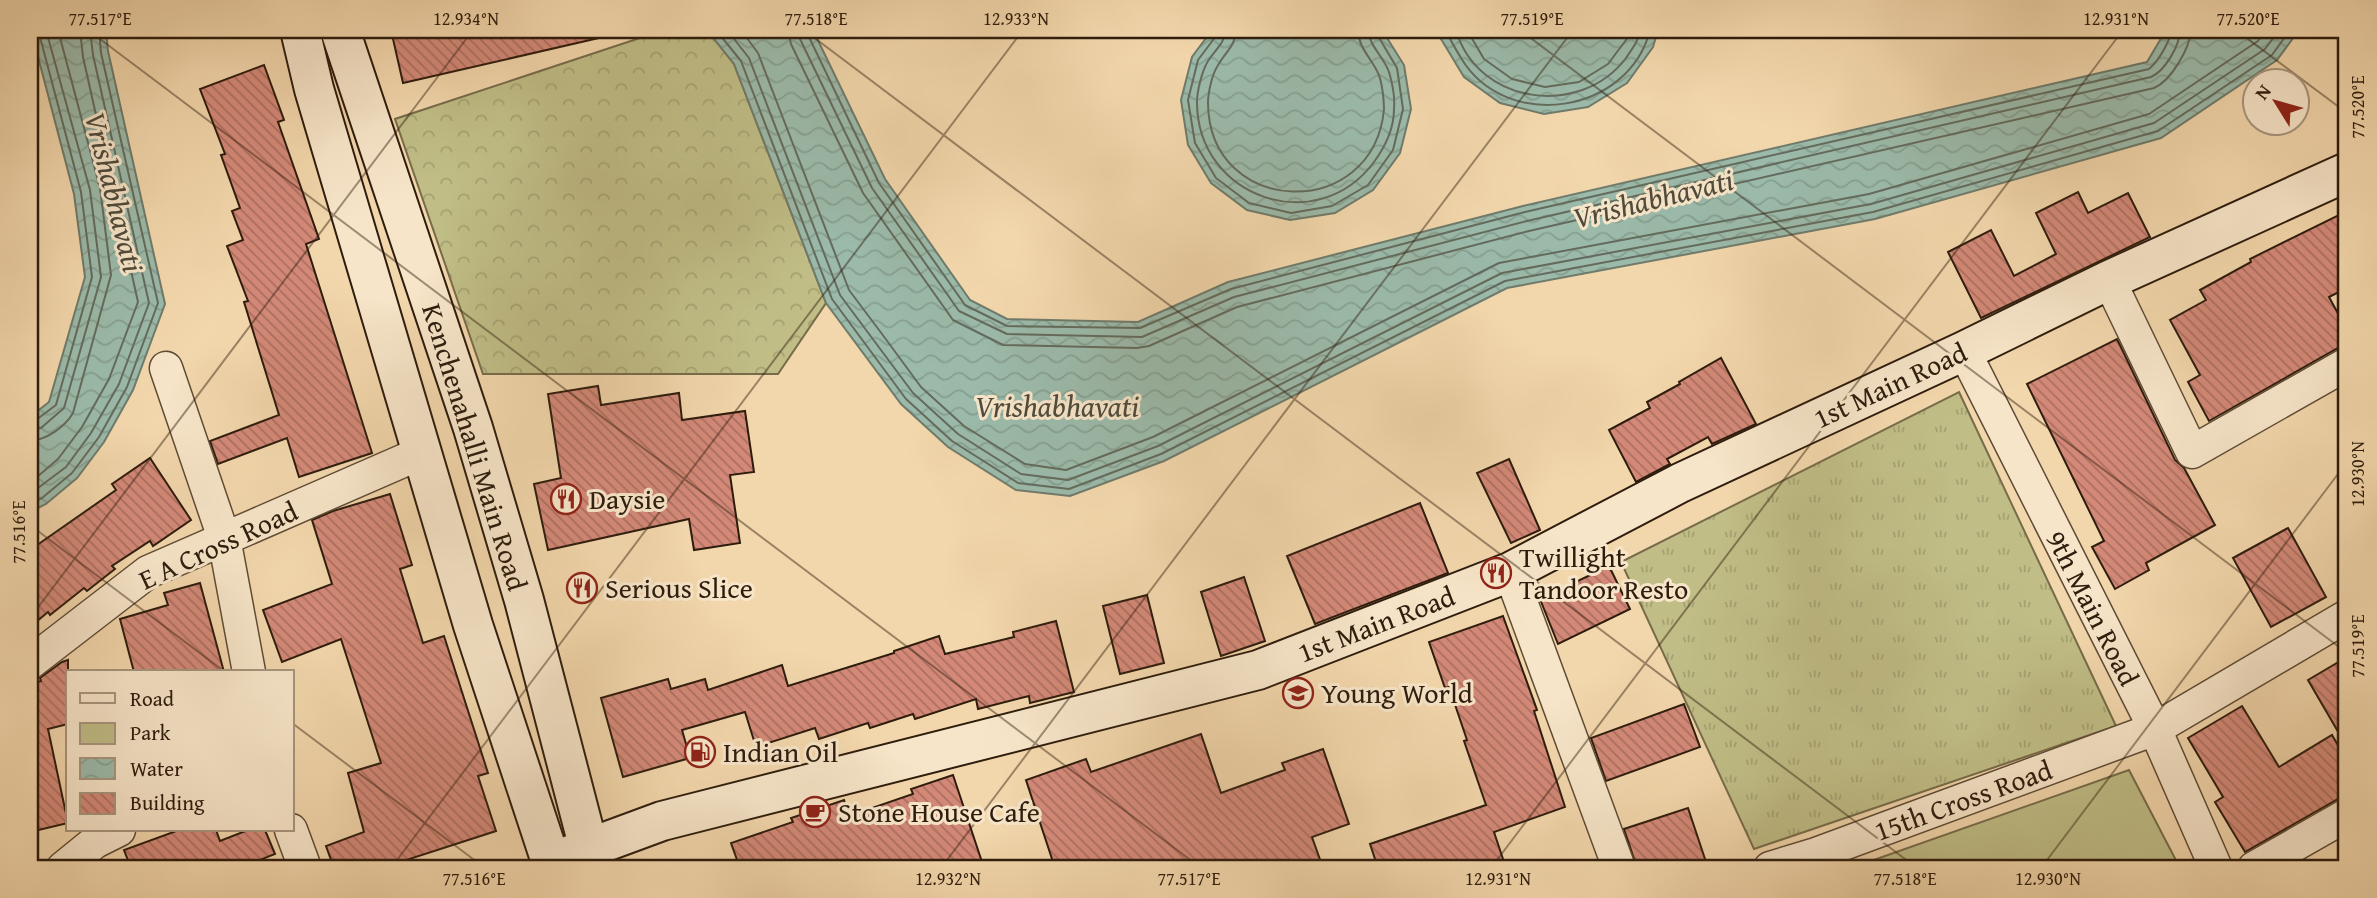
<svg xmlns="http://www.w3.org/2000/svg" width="2377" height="898" viewBox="0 0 2377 898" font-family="'Gentium Book Plus',serif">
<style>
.grass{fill:url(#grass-tufts);stroke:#776c4a;stroke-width:2}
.forest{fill:url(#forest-crowns);stroke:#776c4a;stroke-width:2}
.park{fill:#c0bd86;stroke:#776c4a;stroke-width:2}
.water{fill:url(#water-waves);stroke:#6f7b6b;stroke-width:2}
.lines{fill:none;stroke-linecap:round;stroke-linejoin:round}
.shore{stroke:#646b5c;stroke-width:2}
.building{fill:url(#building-back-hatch);stroke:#2e1c0d;stroke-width:2}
.street-casing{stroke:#5f4b35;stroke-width:35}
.secondary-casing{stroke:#2e1c0d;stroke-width:42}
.street{stroke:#f7e5c9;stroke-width:32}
.secondary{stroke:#f7e5c9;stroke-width:38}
.ticks{fill:none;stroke:#2e1c0d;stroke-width:2;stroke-opacity:0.45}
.labels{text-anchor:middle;stroke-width:6;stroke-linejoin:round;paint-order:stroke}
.street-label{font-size:28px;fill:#2e1c0d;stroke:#f7e5c9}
.poi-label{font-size:28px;fill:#2e1c0d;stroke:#f7e5c9;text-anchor:start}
.water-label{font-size:30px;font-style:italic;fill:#4f4b3c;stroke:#f7e5c9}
.neatline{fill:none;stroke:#2e1c0d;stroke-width:2.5}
.ticks-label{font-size:18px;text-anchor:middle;fill:#2e1c0d}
</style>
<defs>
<pattern id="grass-tufts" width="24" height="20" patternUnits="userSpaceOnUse" patternTransform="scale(1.75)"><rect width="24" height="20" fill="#c0bd86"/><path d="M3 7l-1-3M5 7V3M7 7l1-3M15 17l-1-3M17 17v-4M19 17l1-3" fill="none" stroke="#a5a272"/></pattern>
<pattern id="forest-crowns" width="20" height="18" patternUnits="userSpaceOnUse" patternTransform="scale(1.75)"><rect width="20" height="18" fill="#c0bd86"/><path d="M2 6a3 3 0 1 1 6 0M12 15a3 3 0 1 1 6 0" fill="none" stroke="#a5a272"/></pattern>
<pattern id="water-waves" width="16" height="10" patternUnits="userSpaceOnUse" patternTransform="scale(1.75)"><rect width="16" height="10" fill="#9bbaaa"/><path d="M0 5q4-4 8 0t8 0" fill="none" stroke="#869f91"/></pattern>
<pattern id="building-back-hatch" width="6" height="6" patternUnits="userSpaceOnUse" patternTransform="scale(1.75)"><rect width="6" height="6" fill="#d48978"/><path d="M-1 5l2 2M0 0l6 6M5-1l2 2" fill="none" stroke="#ac6f61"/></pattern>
</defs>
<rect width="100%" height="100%" fill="#f3d7ac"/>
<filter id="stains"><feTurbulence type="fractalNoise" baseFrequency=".00286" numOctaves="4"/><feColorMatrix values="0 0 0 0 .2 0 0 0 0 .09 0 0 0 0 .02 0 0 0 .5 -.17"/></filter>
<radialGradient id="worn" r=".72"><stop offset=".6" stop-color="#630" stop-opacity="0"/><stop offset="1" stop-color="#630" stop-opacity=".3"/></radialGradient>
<polygon class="grass" points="1959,392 2116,726 1754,849 1621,562"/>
<polygon class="forest" points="664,30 707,30 734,64 826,303 778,374 483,374 395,119"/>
<polygon class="park" points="2129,770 2180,868 1851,868"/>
<g class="water">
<polygon points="31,30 106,30 108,51 165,304 133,390 104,442 77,478 46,504 30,512 30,417 49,402 85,277 74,194"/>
<polygon points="707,30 813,30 885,179 970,300 1007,319 1138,322 1228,282 1523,206 2147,62 2166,30 2299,30 2277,60 2161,138 1875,219 1507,288 1164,461 1070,496 1016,490 948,447 901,404 826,303 734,64"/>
<polygon points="1212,30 1382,30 1404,65 1411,109 1400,153 1373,190 1335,213 1290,220 1247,210 1211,183 1188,145 1181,100 1192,57"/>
<polygon points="1440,30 1658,30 1653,47 1627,83 1588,107 1544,114 1500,103 1464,77 1441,39"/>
</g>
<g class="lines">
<g class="shore">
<polyline points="716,30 741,61 832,299 906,399 952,441 1018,483 1069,489 1161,454 1505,281 1873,212 2158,131 2272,55 2290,30"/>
<polyline points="727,30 749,58 840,295 913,393 958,434 1021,474 1068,480 1158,446 1502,273 1871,204 2154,123 2265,49 2279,30"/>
<polyline points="741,30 758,53 849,290 882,334 921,387 964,426 1025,464 1066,470 1153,437 1499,263 1869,194 2149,114 2258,41 2266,30"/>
<path d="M 788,30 L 791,44 L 863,193 L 953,320 L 1003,345 L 1137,348 L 1149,346 L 1237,307 L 1529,231 L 2154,88 C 2171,81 2190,48 2191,30"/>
<path d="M 799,30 L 800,39 L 872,188 L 959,311 L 1007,334 L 1142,337 L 1234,297 L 1527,221 L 2151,77 C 2165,71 2180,45 2180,30"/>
<path d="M 808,30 L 808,35 L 879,183 L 965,305 L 1007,326 L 1140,328 L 1231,289 L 1525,212 L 2149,69 C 2159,61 2169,42 2172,30"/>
<polyline points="1217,30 1216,36 1198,60 1188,100 1195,143 1216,178 1249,203 1291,213 1332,206 1368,185 1393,150 1403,109 1397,68 1378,36 1377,30"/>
<path d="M 1226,30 C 1225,43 1214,51 1208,61 C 1202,71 1197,91 1197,102 C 1197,198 1317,239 1374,162 C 1385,147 1394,128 1394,109 C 1395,98 1392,82 1389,72 C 1384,57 1369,46 1368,30"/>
<path d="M 1236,30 C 1236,46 1224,53 1217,67 C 1212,75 1208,93 1208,103 C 1209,218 1374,222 1384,109 C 1384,100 1382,81 1378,73 C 1371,58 1358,47 1358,30"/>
<path d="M 1447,30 C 1449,40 1456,49 1461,58 C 1506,133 1629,114 1650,30"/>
<path d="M 1456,30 C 1477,104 1580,119 1626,58 C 1633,48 1638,41 1641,30"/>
<polyline points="1467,30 1484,59 1512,79 1545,87 1579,82 1608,64 1629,36 1630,30"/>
<polyline points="30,31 36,32 40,37 81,192 92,277 56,405 36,420 30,422"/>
<polyline points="30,430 41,428 64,408 101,277 90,190 46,30"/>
<path d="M 30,441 C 46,440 65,427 73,413 L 111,275 L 100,188 L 58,30"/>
<polyline points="30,483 58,459 82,427 109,379 138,302 83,57 80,30"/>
<polyline points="30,494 66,467 91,433 119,384 149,303 93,55 90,30"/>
<polyline points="30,504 42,498 72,473 99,437 127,387 158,303 101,53 99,30"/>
</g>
</g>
<g class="building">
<polygon points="391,30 598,30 599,38 403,83"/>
<polygon points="264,65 284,120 278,122 319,239 306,244 372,453 299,477 287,438 218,464 210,441 279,415 244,302 248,301 227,246 243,240 232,211 240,208 221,155 225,154 200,89"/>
<polygon points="2078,192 2088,213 2128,193 2150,237 1981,318 1948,252 1991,230 2014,276 2056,254 2036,213"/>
<polygon points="2347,211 2347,288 2329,297 2347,330 2347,346 2338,348 2209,421 2188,382 2200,375 2170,320 2206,300 2200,290 2251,262 2250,259"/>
<polygon points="2117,339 2175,460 2184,468 2215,525 2146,563 2149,570 2115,589 2092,547 2104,541 2027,384"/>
<polygon points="1721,358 1756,424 1712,444 1708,437 1667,459 1670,464 1636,482 1609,430 1650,408 1647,402 1680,384 1679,382"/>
<polygon points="598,386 601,405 679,393 682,420 745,411 754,472 730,475 740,543 694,550 689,519 548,550 534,484 561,478 548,394"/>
<polygon points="150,458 191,520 153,546 150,541 112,566 115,569 87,591 84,588 50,615 48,612 30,627 30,550 116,490 112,484"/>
<polygon points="1509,459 1540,530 1511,543 1477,473"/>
<polygon points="390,494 412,565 400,569 423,643 444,636 488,773 478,776 496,831 403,861 406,868 334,868 326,846 364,832 348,773 381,763 341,639 282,662 263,610 332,584 312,520 333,511"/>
<polygon points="1420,503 1448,573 1315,624 1287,556"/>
<polygon points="2288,528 2326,597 2271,627 2233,558"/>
<polygon points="1609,566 1630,609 1558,644 1540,599"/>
<polygon points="1244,577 1265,641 1221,656 1201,592"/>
<polygon points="200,583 224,672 134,672 120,619 168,605 164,593"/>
<polygon points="1147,595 1164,663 1120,674 1103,606"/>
<polygon points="1503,616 1537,710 1534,711 1565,807 1494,832 1506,868 1378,868 1370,844 1486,805 1464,741 1467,740 1449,687 1445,688 1429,642"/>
<polygon points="1056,621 1074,692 1030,703 1029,696 978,709 976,699 915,719 913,714 870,728 868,723 819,739 815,728 756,747 745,712 682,730 690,758 623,777 601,698 668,679 671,689 705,679 708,690 782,665 788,686 894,653 894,651 939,636 945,654 1014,637 1013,632"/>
<polygon points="2347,657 2347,747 2308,680"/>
<polygon points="68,660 68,724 48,729 68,823 30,832 30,684 41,681 40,678 62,662"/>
<polygon points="1684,704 1700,747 1606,781 1591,738"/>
<polygon points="2242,706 2279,767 2332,735 2347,761 2347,797 2338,799 2245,852 2215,802 2223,797 2188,738"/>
<polygon points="1201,734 1221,793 1285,770 1282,763 1323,749 1349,824 1312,837 1323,868 1055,868 1026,780 1086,759 1091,772"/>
<polygon points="953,775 984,868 740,868 731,843 793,822 791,818 844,800 849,816 913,794 911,789"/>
<polygon points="1688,808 1708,868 1637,868 1624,829"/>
<polygon points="179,830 216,830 220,841 248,830 265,830 275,854 242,867 239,860 217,868 131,868 124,850"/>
</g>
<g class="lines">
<g class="street-casing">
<g id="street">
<polyline points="2109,280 2192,452 2347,364"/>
<polyline points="1964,351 2155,729 2216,868"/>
<polyline points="166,368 224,538 249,672"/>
<polyline points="1510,572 1619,868"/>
<polyline points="30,663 148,572 421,453"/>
<polyline points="291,830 305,868"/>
<polyline points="63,868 95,842 119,830"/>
<polyline points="1770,868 1816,854 2155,729 2347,616"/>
<polyline points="2254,868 2347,815"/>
</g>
</g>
<g class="secondary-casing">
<g id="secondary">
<polyline points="300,30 314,89 473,625 553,868"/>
<polyline points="340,30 473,428 524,600 594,868"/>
<polyline points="551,862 662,821 1258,670 1510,572 1680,483 1964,351 2109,280 2347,172"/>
</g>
</g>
<use href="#street" class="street"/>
<use href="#secondary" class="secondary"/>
</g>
<path class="ticks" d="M 88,30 L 1201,868M 804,30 L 1917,868M 1520,30 L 2347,653M 2236,30 L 2347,113M 30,525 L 225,672M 30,618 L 473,30M 292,723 L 485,868M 391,868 L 1023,30M 941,868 L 1573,30M 1491,868 L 2123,30M 2041,868 L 2347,462"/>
<defs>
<g id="restaurant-ring" transform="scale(1.575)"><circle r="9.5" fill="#f7e5c9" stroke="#8f2418" stroke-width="1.5"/><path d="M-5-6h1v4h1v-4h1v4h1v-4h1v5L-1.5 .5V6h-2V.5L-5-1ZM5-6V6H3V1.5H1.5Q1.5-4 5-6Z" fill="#8f2418"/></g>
<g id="school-ring" transform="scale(1.575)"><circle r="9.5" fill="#f7e5c9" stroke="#8f2418" stroke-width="1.5"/><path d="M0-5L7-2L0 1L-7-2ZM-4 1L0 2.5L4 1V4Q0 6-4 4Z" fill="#8f2418"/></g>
<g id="fuel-ring" transform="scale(1.575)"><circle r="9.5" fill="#f7e5c9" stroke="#8f2418" stroke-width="1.5"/><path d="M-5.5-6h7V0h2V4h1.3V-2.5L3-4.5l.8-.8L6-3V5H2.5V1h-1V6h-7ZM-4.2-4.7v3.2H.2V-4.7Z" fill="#8f2418"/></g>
<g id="cafe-ring" transform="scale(1.575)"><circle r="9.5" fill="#f7e5c9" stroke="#8f2418" stroke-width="1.5"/><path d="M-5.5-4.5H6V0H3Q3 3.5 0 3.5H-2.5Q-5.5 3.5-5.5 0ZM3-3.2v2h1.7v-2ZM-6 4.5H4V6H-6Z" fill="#8f2418"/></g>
</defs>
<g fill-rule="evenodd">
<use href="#restaurant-ring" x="566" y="499"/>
<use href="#restaurant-ring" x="1496" y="573"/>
<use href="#restaurant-ring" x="582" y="588"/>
<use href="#school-ring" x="1298" y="693"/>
<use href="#fuel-ring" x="700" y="752"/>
<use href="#cafe-ring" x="815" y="812"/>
</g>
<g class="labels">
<g class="street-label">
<text transform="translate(1890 385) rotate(-25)" y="10">1st Main Road</text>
<text transform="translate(475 447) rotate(73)" y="10">Kenchenahalli Main Road</text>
<text transform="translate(218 545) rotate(-25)" y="10">E A Cross Road</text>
<text transform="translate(2093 608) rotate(63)" y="10">9th Main Road</text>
<text transform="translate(1376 624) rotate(-21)" y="10">1st Main Road</text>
<text transform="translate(1963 800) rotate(-20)" y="10">15th Cross Road</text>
</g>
<g class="poi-label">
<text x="589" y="509">Daysie</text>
<text x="1519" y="567">Twillight<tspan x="1519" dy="32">Tandoor Resto</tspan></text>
<text x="605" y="598">Serious Slice</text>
<text x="1321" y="703">Young World</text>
<text x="723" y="762">Indian Oil</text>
<text x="838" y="822">Stone House Cafe</text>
</g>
<g class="water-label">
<text transform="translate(114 192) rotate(76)" y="10">Vrishabhavati</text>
<text transform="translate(1653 199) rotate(-14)" y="10">Vrishabhavati</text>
<text x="1057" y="417">Vrishabhavati</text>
</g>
</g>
<rect width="2377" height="898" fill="none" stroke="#f3d7ac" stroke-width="77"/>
<rect x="66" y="670" width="228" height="161" fill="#f7e5c9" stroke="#a7957e" stroke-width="2"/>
<rect x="80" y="693" width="35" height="10" fill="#f7e5c9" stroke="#a7957e" stroke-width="2"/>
<text x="130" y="706" font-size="21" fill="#2e1c0d">Road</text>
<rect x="80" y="723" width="35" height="21" fill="#c0bd86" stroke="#a7957e" stroke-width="2"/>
<text x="130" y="740" font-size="21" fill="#2e1c0d">Park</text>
<rect x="80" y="758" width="35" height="21" fill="url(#water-waves)" stroke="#a7957e" stroke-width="2"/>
<text x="130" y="776" font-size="21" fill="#2e1c0d">Water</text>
<rect x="80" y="793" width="35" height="21" fill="url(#building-back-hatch)" stroke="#a7957e" stroke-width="2"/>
<text x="130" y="810" font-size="21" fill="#2e1c0d">Building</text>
<g transform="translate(2276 102) rotate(307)"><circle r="33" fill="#f7e5c9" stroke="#a7957e" stroke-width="2"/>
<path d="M0-5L12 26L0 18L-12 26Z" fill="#8f2418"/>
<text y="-10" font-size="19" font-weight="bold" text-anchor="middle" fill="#2e1c0d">N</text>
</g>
<rect x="38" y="38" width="2300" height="822" class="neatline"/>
<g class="ticks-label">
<text x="100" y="25">77.517°E</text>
<text x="466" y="25">12.934°N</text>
<text x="816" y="25">77.518°E</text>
<text x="1016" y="25">12.933°N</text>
<text x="1532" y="25">77.519°E</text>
<text x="2116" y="25">12.931°N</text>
<text x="2248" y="25">77.520°E</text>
<text transform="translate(2358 107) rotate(-90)" y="6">77.520°E</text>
<text transform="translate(2358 474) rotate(-90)" y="6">12.930°N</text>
<text transform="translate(19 532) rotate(-90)" y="6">77.516°E</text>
<text transform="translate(2358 646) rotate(-90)" y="6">77.519°E</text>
<text x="474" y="885">77.516°E</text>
<text x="948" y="885">12.932°N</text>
<text x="1189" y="885">77.517°E</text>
<text x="1498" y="885">12.931°N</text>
<text x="1905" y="885">77.518°E</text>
<text x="2048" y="885">12.930°N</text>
</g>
<rect width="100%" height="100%" filter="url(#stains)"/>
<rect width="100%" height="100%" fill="url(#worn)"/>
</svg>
